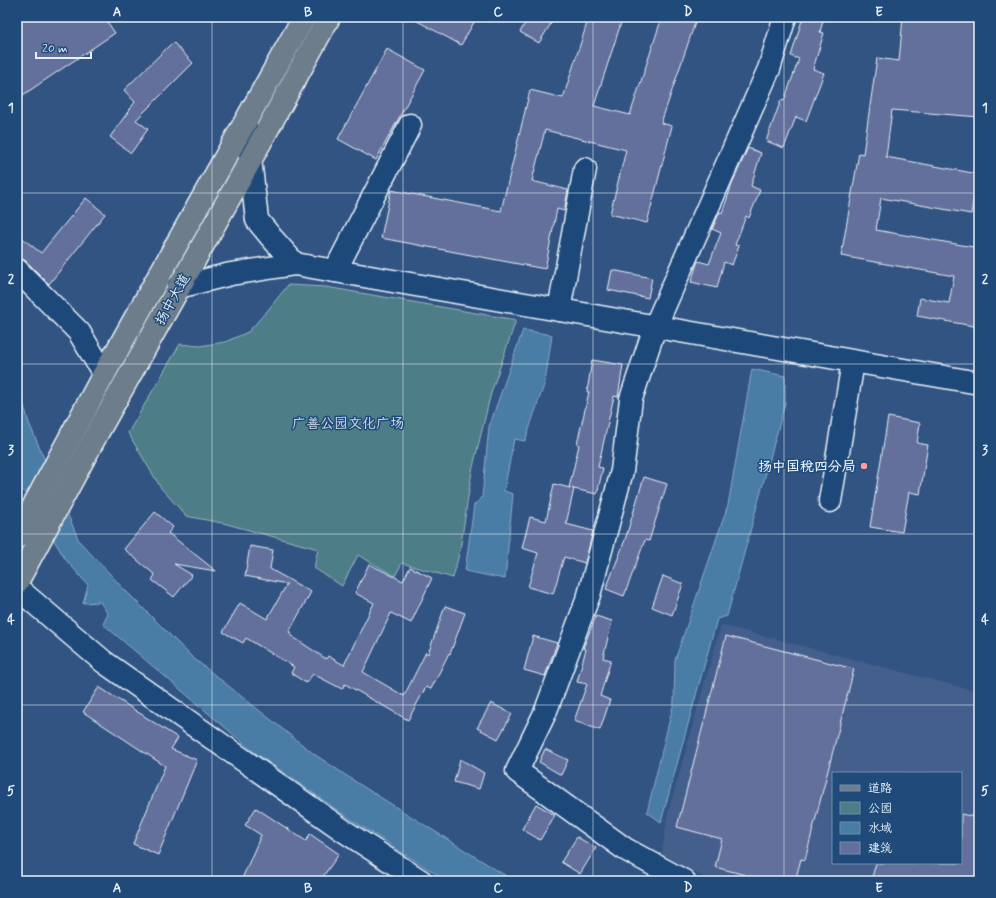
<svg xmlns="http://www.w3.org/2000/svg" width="996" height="898" viewBox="0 0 996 898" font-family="Mynerve,'LXGW WenKai TC',sans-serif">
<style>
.built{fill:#445f8c;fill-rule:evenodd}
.green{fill:#4d7d87;stroke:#9ab7c0}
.water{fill:#487da5;stroke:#88abc6}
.building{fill:#64709b;stroke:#e8f1f8}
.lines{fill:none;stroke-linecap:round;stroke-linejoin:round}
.minor-casing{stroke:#e8f1f8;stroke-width:25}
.major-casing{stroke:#e8f1f8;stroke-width:25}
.minor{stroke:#1f4a7a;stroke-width:22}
.major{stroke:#6d7d8c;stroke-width:22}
.grid{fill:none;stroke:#e8f1f8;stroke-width:1;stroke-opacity:0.55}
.poi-dot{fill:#ff9aa2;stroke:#1f4a7a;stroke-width:1.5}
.labels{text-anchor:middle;stroke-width:3;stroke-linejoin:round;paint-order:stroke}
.street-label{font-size:14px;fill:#e8f1f8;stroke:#1f4a7a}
.park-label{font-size:14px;fill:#d1e0e7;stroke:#1f4a7a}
.poi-label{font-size:14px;font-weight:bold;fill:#e8f1f8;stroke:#1f4a7a;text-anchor:end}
.neatline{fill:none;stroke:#e8f1f8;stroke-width:1.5}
.grid-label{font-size:13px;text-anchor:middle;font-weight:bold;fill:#e8f1f8}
</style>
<rect width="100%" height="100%" fill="#325483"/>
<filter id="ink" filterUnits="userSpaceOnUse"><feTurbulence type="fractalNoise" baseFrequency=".025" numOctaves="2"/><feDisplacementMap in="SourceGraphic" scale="8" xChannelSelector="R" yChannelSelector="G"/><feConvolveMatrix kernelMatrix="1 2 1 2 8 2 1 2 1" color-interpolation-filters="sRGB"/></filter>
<g filter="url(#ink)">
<path class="built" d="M 721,625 L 979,692 L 979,881 L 710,881 L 662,854 L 667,817 ZM 833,773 L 961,773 L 961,863 L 833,863 Z"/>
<polygon class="green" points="288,285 326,287 516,320 491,393 472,471 460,550 453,578 402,563 395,576 358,555 342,586 314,568 318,549 227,524 186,516 161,488 128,433 180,344 200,346 225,342 248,332 268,310"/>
<g class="water">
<polygon points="523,330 552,335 545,382 525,441 514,439 504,491 513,494 505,579 465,571 474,505 482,498 489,427"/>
<polygon points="752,369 785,376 785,403 727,616 717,619 661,822 647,812 674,702 675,660 728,505"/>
<polygon points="17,381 29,423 79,541 123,588 192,657 314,754 359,784 514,881 447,881 355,822 254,752 103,624 108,614 100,602 83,603 88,585 66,560 17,481"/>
</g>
<g class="building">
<polygon points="17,17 104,17 115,33 17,99"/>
<polygon points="410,17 477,17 461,45"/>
<polygon points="529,17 555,17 539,43 520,32"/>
<polygon points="589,17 623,17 594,106 630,115 662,17 697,17 661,123 672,126 647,223 610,214 626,150 545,130 532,181 568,190 564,211 557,209 545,269 381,238 391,190 501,211 530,90 563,98"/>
<polygon points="803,17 824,17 820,32 824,33 813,69 824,73 806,121 796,117 784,148 766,141 781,100 784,101 799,59 791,56"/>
<polygon points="903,17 979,17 979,117 892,110 886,157 978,174 971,214 881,198 876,230 979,248 979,327 917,316 920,298 949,303 954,276 841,256 859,153 863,154 877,58 899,61"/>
<polygon points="173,42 193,63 136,120 148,129 131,153 110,137 135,102 124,90"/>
<polygon points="387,49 425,70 376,160 338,139"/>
<polygon points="748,148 761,153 751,186 760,190 749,218 746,216 735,245 739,246 732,265 724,262 717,288 691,282 698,261 709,264 721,233 712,229 720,212 722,213 734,179"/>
<polygon points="86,198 105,214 49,284 26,261 21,258 17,258 17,234 41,253"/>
<polygon points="612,270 652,278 648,298 608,290"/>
<polygon points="592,360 623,365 618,397 614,396 598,467 603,468 597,494 569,488 579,445 577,444 589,392 587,392"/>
<polygon points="888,417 920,423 917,443 928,445 920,494 909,492 902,532 870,527"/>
<polygon points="644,477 667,484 649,541 645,540 624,596 606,589 625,540"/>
<polygon points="554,484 574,489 566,524 593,531 585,563 564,557 553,594 528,587 538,553 522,548 530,517 546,521"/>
<polygon points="155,512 173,527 168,533 216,571 174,564 192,575 174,597 152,580 155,575 124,549"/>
<polygon points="250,546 273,550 270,569 311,592 289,632 292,633 290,635 326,659 328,656 344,665 374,603 355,593 369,564 403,581 410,567 432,578 411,623 391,613 363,672 404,696 426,652 428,654 445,606 465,613 450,654 449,653 431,689 426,687 408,720 345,684 342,689 313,674 306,683 291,673 294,667 246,638 243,643 223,632 240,603 267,619 287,584 245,576"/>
<polygon points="663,576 683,584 672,615 652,607"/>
<polygon points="596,616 612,621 603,658 611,660 600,696 610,700 600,730 574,721 587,684 577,682 586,649 583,648"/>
<polygon points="533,636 557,643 545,676 524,670"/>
<polygon points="726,636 854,669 805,860 801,859 795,881 768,881 715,867 722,839 677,827"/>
<polygon points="99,687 178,738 171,749 197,760 158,855 133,844 165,766 83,712"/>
<polygon points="491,703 512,714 498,739 477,728"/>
<polygon points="545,749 568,760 561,775 539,762"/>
<polygon points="460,759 484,773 479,789 454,782"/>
<polygon points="536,804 555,815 540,840 522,829"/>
<polygon points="256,808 306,841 310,834 339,854 324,875 322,881 241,881 261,835 245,825"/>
<polygon points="961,814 979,818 979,881 871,881 876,863 961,863"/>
<polygon points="577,837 596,848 580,874 561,862"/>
</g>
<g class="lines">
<g class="minor-casing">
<g id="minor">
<polyline points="246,123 257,220 271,237 295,264"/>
<polyline points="17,270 79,332 104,374"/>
<polyline points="335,271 410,125"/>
<polyline points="178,287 231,274 295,264 979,383"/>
<polyline points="559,310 585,169"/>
<polyline points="830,501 853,362"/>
<polyline points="17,588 104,662 344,831 421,881"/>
<polyline points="684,881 625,849 517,771 545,713 589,595 622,471 631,399 655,327 769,69 785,17"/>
</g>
</g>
<g class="major-casing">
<g id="major">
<polyline points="17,537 104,374 304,17"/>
<polyline points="17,582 100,428 250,161 329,17"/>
</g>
</g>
<use href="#minor" class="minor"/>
<use href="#major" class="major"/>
</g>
</g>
<path class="grid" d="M 212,17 L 212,881M 403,17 L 403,881M 593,17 L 593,881M 784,17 L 784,881M 17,193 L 979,193M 17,364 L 979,364M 17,534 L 979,534M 17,705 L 979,705"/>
<circle class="poi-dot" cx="864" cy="466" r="4"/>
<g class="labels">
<g class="street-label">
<text transform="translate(172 299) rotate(-61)" y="5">扬中大道</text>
</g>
<g class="park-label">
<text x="348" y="428">广善公园文化广场</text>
</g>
<g class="poi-label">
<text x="856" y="471">扬中国税四分局</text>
</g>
</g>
<rect width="996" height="898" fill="none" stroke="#1f4a7a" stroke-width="44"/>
<rect x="832" y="772" width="130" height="92" fill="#1f4a7a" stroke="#6f8dac"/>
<rect x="840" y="785" width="20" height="6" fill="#6d7d8c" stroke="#6f8dac"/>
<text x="868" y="792" font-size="12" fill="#e8f1f8">道路</text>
<rect x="840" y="802" width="20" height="12" fill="#4d7d87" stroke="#6f8dac"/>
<text x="868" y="812" font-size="12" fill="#e8f1f8">公园</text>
<rect x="840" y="822" width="20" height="12" fill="#487da5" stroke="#6f8dac"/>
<text x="868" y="832" font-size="12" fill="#e8f1f8">水域</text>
<rect x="840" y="842" width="20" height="12" fill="#64709b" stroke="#6f8dac"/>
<text x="868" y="852" font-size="12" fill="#e8f1f8">建筑</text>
<path d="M36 52v6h55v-6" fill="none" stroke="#e8f1f8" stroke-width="2"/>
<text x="42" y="52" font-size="12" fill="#e8f1f8" stroke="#1f4a7a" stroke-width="3" paint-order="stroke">20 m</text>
<rect x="22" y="22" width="952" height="854" class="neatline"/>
<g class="grid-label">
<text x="117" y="16">A</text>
<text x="308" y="16">B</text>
<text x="498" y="16">C</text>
<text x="688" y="16">D</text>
<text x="879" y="16">E</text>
<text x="11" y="112">1</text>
<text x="985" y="112">1</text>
<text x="11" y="283">2</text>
<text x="985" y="283">2</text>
<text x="11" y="454">3</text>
<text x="985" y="454">3</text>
<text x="11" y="624">4</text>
<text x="985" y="624">4</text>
<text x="11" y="795">5</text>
<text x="985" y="795">5</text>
<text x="117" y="892">A</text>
<text x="308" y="892">B</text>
<text x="498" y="892">C</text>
<text x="688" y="892">D</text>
<text x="879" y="892">E</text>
</g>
</svg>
